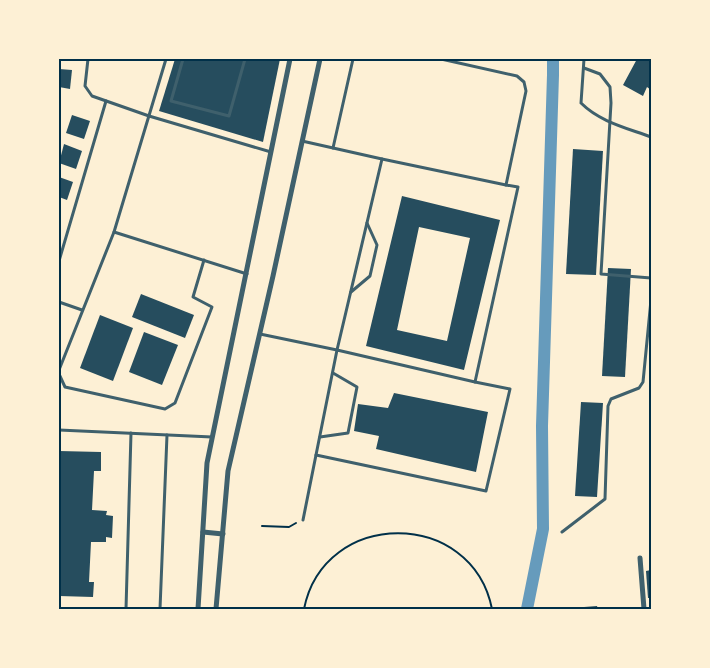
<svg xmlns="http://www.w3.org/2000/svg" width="710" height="668" viewBox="0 0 710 668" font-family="'Open Sans',sans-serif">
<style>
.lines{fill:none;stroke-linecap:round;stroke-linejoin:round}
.canal{stroke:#669bbc;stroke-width:12}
.building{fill:#264d5e;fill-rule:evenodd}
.path{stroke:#003049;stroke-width:2}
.service{stroke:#3f606c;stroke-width:3}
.minor{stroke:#3f606c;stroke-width:5}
.neatline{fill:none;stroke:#003049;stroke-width:2}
</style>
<rect width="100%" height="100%" fill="#fdf0d5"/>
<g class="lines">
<polyline class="canal" points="527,609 543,529 542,426 553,75 553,59"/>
</g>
<g class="building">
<polygon points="175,59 280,59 263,142 159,111"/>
<polygon points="637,59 651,59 651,90 647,87 643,96 623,85"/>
<polygon points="59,69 72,70 70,89 59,87"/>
<polygon points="72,115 90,121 84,139 66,133"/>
<polygon points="64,144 82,151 76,169 59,163"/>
<polygon points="573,149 603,151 596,275 566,274"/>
<polygon points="59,177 73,182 67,200 59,197"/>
<path d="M 402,196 L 500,220 L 464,370 L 366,346 ZM 419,227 L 470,238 L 447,341 L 397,330 Z"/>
<polygon points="608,268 631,269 625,377 602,376"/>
<polygon points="141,294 194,315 185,338 132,317"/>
<polygon points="100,315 133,328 113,381 80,368"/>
<polygon points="144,332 178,345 162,385 129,372"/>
<polygon points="394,393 488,412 476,472 376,449 379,436 354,431 358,404 388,408"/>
<polygon points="581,402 603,403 597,497 575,496"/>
<polygon points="59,451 101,452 101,471 94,471 92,510 107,511 106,515 113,516 112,538 106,537 106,542 91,542 89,582 94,582 93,597 59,596"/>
<polygon points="651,570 651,598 648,598 646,571"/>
<polygon points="597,606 598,609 572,609 571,608"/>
</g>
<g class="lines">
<g class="path">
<polyline points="262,526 289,527 296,523"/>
<path d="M 304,609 C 324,508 472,508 492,609"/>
</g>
<g class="service">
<polyline points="88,59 85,86 92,96 149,116 271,152"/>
<polyline points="183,59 171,101 229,116 245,59"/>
<path d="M 584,59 L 581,103 C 600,122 627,128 651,137"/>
<polyline points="584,68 600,74 610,87 611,103 601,274 651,278"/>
<polyline points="333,148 353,59"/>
<polyline points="382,159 506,185 526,91 524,82 517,76 441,59"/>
<polyline points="114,232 247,274"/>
<polyline points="59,261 106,101"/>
<polyline points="351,292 370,276 377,245 367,223"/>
<polyline points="59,302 82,310"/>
<polyline points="260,334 337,350 382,159 302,141"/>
<polyline points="59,370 114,232 166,59"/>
<polyline points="59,374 65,387 165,409 175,403 212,307 193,297 204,260"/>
<polyline points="59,430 212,437"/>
<polyline points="320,437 348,433 357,387 333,373"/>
<polyline points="316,455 486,491 510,389 475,382"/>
<polyline points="303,520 337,350 475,382 518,187 506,185"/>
<polyline points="562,532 605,499 608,406 611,399 639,388 643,382 651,300"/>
<polyline points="126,609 131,433"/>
<polyline points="160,609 167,435"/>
</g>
<g class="minor">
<polyline points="203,532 223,534"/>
<polyline points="640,558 644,609"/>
<polyline points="198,609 207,463 290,59"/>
<polyline points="216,609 228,471 273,276 320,59"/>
</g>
</g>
<rect width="710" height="668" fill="none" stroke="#fdf0d5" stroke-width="120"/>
<rect x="60" y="60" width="590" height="548" class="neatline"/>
</svg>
